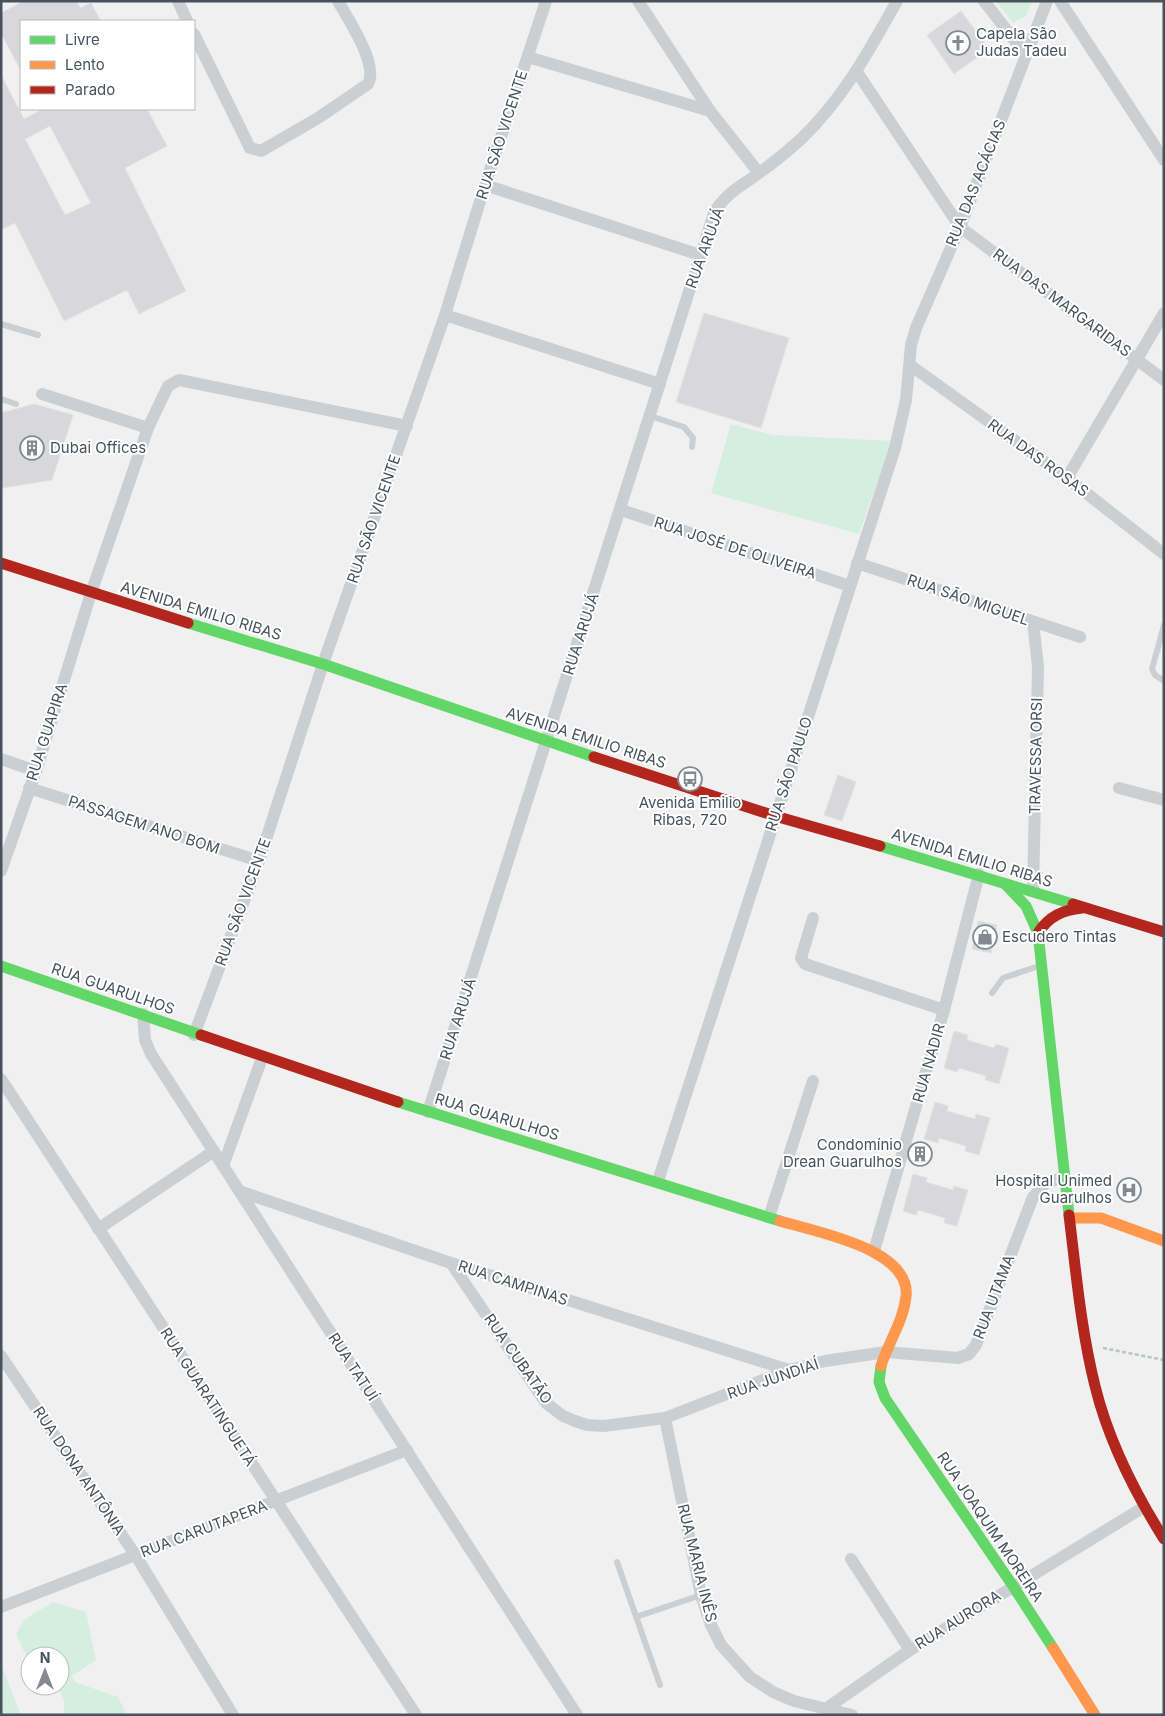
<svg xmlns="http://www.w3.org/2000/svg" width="1165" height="1716" viewBox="0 0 1165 1716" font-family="Inter,sans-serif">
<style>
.green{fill:#d4efdf}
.building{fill:#d8d8da;stroke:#e1e2e3;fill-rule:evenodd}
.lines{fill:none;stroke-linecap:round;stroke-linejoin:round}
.path{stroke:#bac5c1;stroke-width:2.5;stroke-dasharray:4 2.5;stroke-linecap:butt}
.lane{stroke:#cccfd1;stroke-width:6}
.street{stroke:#cccfd1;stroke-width:12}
.fast{stroke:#63d668;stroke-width:11}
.slow{stroke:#ff974d;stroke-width:11}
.jam{stroke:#b3261e;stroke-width:11}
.labels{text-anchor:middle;stroke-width:4;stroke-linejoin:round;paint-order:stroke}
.poi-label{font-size:15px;fill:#47525c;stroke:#fff;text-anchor:start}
.street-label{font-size:15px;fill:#47525c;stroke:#fff}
</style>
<rect width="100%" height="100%" fill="#f0f0f0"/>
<g class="green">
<polygon points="996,1 1032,1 1026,16 1013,23"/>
<polygon points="731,424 773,435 892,441 859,534 711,493"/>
<polygon points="53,1602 86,1612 96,1660 72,1676 75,1682 118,1697 127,1715 64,1715 64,1700 57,1686 60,1686 60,1656 30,1656 30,1664 16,1634 24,1620"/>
<polygon points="1,1664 21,1715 1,1715"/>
</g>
<g class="building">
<polygon points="24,1 77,1 80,8 91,3 101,21 21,21 21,71 1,33 1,13"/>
<polygon points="961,11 989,49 954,74 927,35"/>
<path d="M 1,75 L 24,119 L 43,109 L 147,109 L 167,146 L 125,168 L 186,291 L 139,314 L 127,290 L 64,321 L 15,223 L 1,230 ZM 50,126 L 91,203 L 65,215 L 25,139 Z"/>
<polygon points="704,313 789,338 761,428 676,402"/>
<polygon points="34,404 73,415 52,480 1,488 1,413"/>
<polygon points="838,775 856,782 842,821 824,815"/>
<polygon points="978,921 997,925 991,953 972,949"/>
<polygon points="954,1031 968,1035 967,1040 994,1048 996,1044 1009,1048 999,1084 985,1080 986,1076 959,1068 957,1072 944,1068"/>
<polygon points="935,1102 948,1106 947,1111 975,1119 976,1114 990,1118 979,1155 965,1151 966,1146 939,1138 938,1143 924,1139"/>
<polygon points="917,1145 928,1149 924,1164 912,1160"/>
<polygon points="913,1174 927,1178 926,1182 953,1190 954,1186 968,1190 957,1226 944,1223 945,1218 918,1210 916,1215 903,1211"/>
</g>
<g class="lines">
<polyline class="path" points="1103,1348 1164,1360"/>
<g class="lane">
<polyline points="1,324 38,335"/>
<polyline points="1,399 16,404"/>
<polyline points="650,416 684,427 693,438 692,447"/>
<polyline points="1164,625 1152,669 1155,675 1164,681"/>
<polyline points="992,993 1003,978 1039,966"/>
<polyline points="617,1562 660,1685"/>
<polyline points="636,1617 701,1595"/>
</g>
<g class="street">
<polyline points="178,1 187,21"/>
<polyline points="638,1 710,111 759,173"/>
<polyline points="984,1 1026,55"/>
<polyline points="1060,1 1164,160"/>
<path d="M 194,34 L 250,148 L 261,151 L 318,118 L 368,84 C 379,65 348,19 338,1"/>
<polyline points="528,57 710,111"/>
<polyline points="857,72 960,227 1164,380"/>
<polyline points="485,185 700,255"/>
<polyline points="445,315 660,384"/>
<polyline points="910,365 1067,478 1164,554"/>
<polyline points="42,394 148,428"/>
<polyline points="1067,478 1164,313"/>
<polyline points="621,510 850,586"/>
<polyline points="857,563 1080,637"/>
<polyline points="1,759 36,771"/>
<polyline points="29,788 259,861"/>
<polyline points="1119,788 1164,800"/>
<polyline points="1,871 36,771 91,593 148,428 168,386 179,380 407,426"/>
<polyline points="1033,891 1038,667 1033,622"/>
<polyline points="813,918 801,958 805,964 944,1010"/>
<polyline points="143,1014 145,1040 151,1054 577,1715"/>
<polyline points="194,1035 259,861 323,664 445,315 485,185 546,1"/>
<polyline points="1,1079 416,1715"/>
<path d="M 428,1112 L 714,213 C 727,192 740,187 759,173 C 773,163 788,151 801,139 C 843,99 869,51 897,1"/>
<polyline points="223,1166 262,1058"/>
<polyline points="658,1181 895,448 906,400 911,345 916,328 960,227 1047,1"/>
<polyline points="239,1191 451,1263 789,1370"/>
<polyline points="769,1217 813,1081"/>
<polyline points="98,1229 214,1151"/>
<polyline points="874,1251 944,1010 979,874"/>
<polyline points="451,1263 546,1403 563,1416 575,1421 587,1425 604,1426 665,1418 789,1370 825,1361 886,1352 958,1358 969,1354 976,1345 1033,1197 1046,1183 1064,1177"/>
<polyline points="1,1356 136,1556 233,1715"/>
<polyline points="665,1418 701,1595 711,1625 721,1645 750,1677 773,1692 794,1701 852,1715"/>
<polyline points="851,1559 910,1650"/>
<polyline points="1,1607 407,1450"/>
<polyline points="827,1708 910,1650 1144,1507"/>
</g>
<g class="fast">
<polyline points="188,623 323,664 594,757"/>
<polyline points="880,846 1073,904"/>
<polyline points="1005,884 1026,906 1038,933 1069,1215"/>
<polyline points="1,966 201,1035"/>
<polyline points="398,1102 780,1221"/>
<polyline points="881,1366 879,1382 885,1398 1013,1586 1053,1648"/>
</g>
<g class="slow">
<polyline points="1070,1218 1101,1218 1164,1241"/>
<path d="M 780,1221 C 816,1232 912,1249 906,1297 C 903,1322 888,1343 881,1366"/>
<polyline points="1053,1648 1095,1715"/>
</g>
<g class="jam">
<polyline points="1,563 188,623"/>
<polyline points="594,757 775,816 880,846"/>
<polyline points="1073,904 1164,932"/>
<path d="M 1038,933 C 1049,916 1063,910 1082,908"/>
<polyline points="201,1035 398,1102"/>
<path d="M 1069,1215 C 1076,1272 1081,1330 1095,1386 C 1108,1439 1135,1493 1164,1539"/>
</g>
</g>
<defs>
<g id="church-ring" transform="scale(1.25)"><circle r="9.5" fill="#fff" stroke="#828990" stroke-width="1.5"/><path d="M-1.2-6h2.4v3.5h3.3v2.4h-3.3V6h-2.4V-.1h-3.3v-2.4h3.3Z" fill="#828990"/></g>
<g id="building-ring" transform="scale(1.25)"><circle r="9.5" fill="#fff" stroke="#828990" stroke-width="1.5"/><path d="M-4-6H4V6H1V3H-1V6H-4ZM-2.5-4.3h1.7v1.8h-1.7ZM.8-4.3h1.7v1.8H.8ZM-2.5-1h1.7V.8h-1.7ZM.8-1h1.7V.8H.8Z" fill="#828990"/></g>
<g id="bus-ring" transform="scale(1.25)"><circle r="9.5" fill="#fff" stroke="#828990" stroke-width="1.5"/><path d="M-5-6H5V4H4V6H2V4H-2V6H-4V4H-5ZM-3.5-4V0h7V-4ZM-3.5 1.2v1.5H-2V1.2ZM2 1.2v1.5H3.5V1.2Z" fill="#828990"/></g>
<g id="shop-ring" transform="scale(1.25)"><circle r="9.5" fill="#fff" stroke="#828990" stroke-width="1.5"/><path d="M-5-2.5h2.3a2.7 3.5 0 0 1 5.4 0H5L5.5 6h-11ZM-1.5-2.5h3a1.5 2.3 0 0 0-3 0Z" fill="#828990"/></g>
<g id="hospital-ring" transform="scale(1.25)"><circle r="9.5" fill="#fff" stroke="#828990" stroke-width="1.5"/><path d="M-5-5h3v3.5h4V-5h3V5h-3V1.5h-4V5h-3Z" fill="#828990"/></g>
</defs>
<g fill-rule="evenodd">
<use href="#church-ring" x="958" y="43"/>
<use href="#building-ring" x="32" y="448"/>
<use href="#bus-ring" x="690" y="779"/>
<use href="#shop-ring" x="985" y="937"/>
<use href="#building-ring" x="920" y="1154"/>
<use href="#hospital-ring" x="1129" y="1190"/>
</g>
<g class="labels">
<g class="poi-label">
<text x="976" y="39">Capela São<tspan x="976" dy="17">Judas Tadeu</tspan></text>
<text x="50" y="453">Dubai Offices</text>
<text x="690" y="808" text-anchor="middle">Avenida Emilio<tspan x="690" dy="17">Ribas, 720</tspan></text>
<text x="1002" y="942">Escudero Tintas</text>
<text x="902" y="1150" text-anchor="end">Condomínio<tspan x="902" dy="17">Drean Guarulhos</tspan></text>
<text x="1112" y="1186" text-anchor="end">Hospital Unimed<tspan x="1112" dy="17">Guarulhos</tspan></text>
</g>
<g class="street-label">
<text transform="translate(502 135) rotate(-72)" y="5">RUA SÃO VICENTE</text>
<text transform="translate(976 183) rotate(-68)" y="5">RUA DAS ACÁCIAS</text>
<text transform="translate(705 248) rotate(-70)" y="5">RUA ARUJÁ</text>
<text transform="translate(1062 303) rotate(37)" y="5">RUA DAS MARGARIDAS</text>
<text transform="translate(1038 458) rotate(36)" y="5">RUA DAS ROSAS</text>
<text transform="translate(374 519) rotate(-71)" y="5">RUA SÃO VICENTE</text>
<text transform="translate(735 548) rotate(18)" y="5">RUA JOSÉ DE OLIVEIRA</text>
<text transform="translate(968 600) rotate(19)" y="5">RUA SÃO MIGUEL</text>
<text transform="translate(201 611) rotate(17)" y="5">AVENIDA EMILIO RIBAS</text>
<text transform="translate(581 634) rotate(-72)" y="5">RUA ARUJÁ</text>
<text transform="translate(47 732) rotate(-72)" y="5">RUA GUAPIRA</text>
<text transform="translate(586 738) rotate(18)" y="5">AVENIDA EMILIO RIBAS</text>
<text transform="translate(1036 756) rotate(-89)" y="5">TRAVESSA ORSI</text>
<text transform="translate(789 774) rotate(-72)" y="5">RUA SÃO PAULO</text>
<text transform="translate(144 825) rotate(18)" y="5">PASSAGEM ANO BOM</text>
<text transform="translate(972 858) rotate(17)" y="5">AVENIDA EMILIO RIBAS</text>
<text transform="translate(243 902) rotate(-70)" y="5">RUA SÃO VICENTE</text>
<text transform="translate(113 989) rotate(19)" y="5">RUA GUARULHOS</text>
<text transform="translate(458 1019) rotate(-72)" y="5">RUA ARUJÁ</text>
<text transform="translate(929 1063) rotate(-74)" y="5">RUA NADIR</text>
<text transform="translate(497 1117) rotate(17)" y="5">RUA GUARULHOS</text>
<text transform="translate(513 1283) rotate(18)" y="5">RUA CAMPINAS</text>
<text transform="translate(994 1297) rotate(-69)" y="5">RUA UTAMA</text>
<text transform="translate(518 1359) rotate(55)" y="5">RUA CUBATÃO</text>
<text transform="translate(353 1367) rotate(57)" y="5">RUA TATUÍ</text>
<text transform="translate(773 1379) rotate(-19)" y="5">RUA JUNDIAÍ</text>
<text transform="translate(208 1397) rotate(57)" y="5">RUA GUARATINGUETÁ</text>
<text transform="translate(79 1471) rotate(56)" y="5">RUA DONA ANTÔNIA</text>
<text transform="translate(990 1527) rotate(56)" y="5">RUA JOAQUIM MOREIRA</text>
<text transform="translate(204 1529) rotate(-21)" y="5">RUA CARUTAPERA</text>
<text transform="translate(697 1563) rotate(76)" y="5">RUA MARIA INÊS</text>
<text transform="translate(958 1620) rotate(-32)" y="5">RUA AURORA</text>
</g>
</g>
<rect width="1165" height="1716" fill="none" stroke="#47525c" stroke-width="5"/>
<rect x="20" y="20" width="175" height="90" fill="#ffffff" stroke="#b5babe"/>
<rect x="30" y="36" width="25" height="8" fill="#63d668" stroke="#b5babe"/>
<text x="65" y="45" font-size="15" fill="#47525c">Livre</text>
<rect x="30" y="61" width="25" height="8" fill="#ff974d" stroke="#b5babe"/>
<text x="65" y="70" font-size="15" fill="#47525c">Lento</text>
<rect x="30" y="86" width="25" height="8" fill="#b3261e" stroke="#b5babe"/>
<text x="65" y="95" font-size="15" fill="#47525c">Parado</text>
<g transform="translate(45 1671)"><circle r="24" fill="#ffffff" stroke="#b5babe"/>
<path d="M0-4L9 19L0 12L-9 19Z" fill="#828990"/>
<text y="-8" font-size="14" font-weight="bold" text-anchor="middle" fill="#47525c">N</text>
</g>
</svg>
